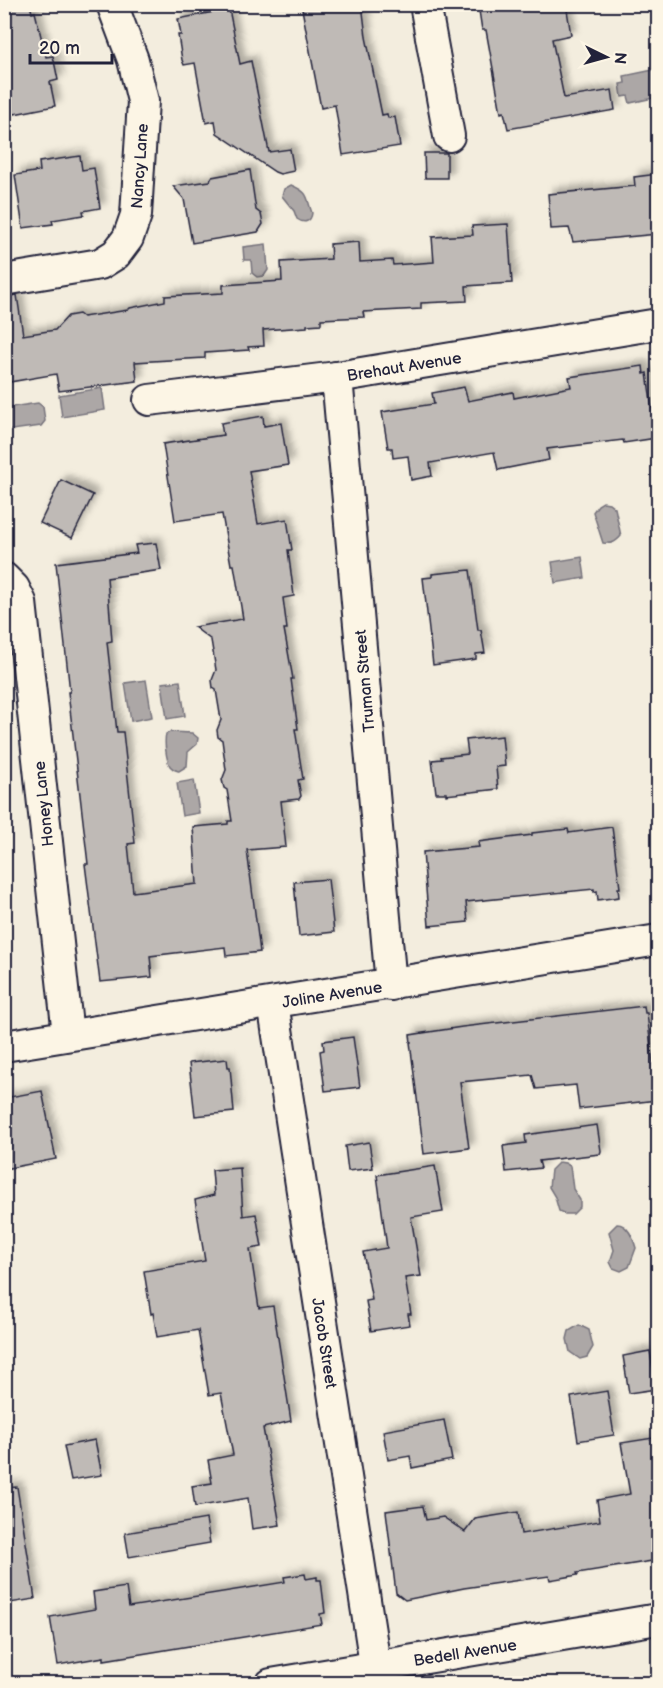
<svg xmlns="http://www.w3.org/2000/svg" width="663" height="1688" viewBox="0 0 663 1688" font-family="'Balsamiq Sans',sans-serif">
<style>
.water{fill:#aca7a6;stroke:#75727b;stroke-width:1.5}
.building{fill:#bfbab6;stroke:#22223b;stroke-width:1.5;filter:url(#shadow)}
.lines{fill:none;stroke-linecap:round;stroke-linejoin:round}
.street-casing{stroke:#22223b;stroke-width:34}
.street{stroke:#fcf5e5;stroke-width:30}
.labels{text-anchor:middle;stroke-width:4.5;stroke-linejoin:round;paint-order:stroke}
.street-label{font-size:16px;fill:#22223b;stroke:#fcf5e5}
</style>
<defs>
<filter id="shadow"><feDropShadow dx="5.5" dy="-5.5" stdDeviation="3" flood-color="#0004"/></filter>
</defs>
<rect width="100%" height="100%" fill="#f3edde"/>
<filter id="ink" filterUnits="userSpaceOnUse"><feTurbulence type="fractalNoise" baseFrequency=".0167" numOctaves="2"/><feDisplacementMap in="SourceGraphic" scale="12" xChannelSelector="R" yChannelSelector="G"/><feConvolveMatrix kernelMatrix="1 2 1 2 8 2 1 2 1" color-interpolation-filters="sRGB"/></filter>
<g filter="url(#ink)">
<g class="water">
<polygon points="658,69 658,97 630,103 628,96 622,97 620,84 625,83 624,76"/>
<path d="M 291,185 C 310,193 306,197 312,213 C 311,222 304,224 297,219 L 294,211 L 282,196 L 284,189 Z"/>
<polygon points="266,244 268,270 264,276 257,277 252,273 251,260 244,260 243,247"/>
<polygon points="102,388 105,410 62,417 59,395"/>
<polygon points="38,403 43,407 45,421 41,426 5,431 5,408"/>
<path d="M 603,502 L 609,503 L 615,508 L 621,536 C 615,543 611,544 603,543 L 593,512 L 598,505 Z"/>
<polygon points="582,557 585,578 555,583 552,562"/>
<polygon points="146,680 152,717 131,721 125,683"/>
<polygon points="180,681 185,716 167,719 162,683"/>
<path d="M 170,732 L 192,733 L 198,738 L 197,744 L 188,752 L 187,766 L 179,771 C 175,770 173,770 170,766 C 166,759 164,741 166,734 Z"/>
<polygon points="194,780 199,813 182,816 177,783"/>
<polygon points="559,1162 565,1163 570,1166 573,1189 580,1200 580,1207 573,1214 565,1214 559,1211 555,1197 549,1187 551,1170"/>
<path d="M 617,1224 C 628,1224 633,1238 636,1248 L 629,1267 L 621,1271 L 613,1268 L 610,1262 L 614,1250 L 609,1232 Z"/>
<polygon points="579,1325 589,1330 593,1347 587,1357 580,1359 570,1352 567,1339 569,1331"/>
</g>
<g class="building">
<polygon points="4,4 30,4 32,13 35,12 46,57 53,56 58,80 50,82 55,106 4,116"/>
<polygon points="301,4 362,4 366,37 382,115 387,114 388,118 395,117 400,146 343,155 335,105 321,108"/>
<polygon points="478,4 566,4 571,35 552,39 564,98 612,90 615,110 508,129 504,112 501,113 486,30 482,30"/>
<polygon points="229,9 240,64 251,61 269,152 290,149 294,171 280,174 275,172 217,133 215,121 206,123 195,63 184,65 182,60 178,35 181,35 178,19"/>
<polygon points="424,153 447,153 447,178 425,178"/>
<polygon points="80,156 82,170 94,168 100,208 83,211 84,215 52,220 53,224 23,228 15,175 40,171 39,162"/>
<polygon points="250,170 256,210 261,214 263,224 258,232 192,243 184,199 173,186 210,181 212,177"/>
<polygon points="658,174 658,234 573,242 569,228 551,229 548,194 635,186 634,177"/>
<polygon points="508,224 512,283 466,286 467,301 421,303 421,309 363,312 364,317 321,319 321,324 307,325 307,327 263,330 264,346 248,347 249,350 205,353 205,358 135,362 137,381 59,391 56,374 4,383 4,297 17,295 23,335 55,330 68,316 79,314 83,317 128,310 130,308 165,301 165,296 223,293 223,285 282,281 281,262 331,259 330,244 359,242 360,262 392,260 393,265 434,262 432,237 473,235 472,226"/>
<polygon points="643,366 644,374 647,373 656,438 624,443 623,440 547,449 549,460 498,470 494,452 430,463 432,476 411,480 408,456 393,458 392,448 388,448 382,412 434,404 432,393 464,387 468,401 513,392 514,398 571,387 569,377"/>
<polygon points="263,416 264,426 281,423 288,465 249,471 258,524 287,519 292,550 288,550 294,596 283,598 287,629 284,629 293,679 291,679 298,729 295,729 303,779 298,780 301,796 299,799 281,801 286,847 247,850 260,952 226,956 225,947 150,956 152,977 100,982 85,864 88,864 68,692 70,692 56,563 137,553 135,545 156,543 161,570 107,578 112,641 107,642 117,732 123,732 135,843 128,844 133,892 197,884 193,827 228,824 228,821 232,821 227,790 224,788 222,780 226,770 222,740 218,737 217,730 221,720 216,690 213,688 212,680 216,670 211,640 194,627 243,619 234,565 231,565 222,514 175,521 163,444 223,435 221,423"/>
<polygon points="61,480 93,495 72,538 40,523"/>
<polygon points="470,570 478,630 481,630 485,653 476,654 476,659 433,665 423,578 432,577 432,574"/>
<polygon points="502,736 505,766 496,767 498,789 446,795 446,793 436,793 432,760 442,759 441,757 468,754 466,740"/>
<polygon points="612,827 620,888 618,888 619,897 598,900 597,891 594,892 594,889 466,902 468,922 429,926 423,852 479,847 478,842 532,835 532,833 568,829 569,833"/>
<polygon points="328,879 334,932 299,936 294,882"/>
<polygon points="644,1006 645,1013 647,1013 657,1100 579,1109 576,1085 536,1089 532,1075 460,1082 469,1148 424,1154 410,1042 411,1042 410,1035 462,1027"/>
<polygon points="353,1037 360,1087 325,1091 320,1051 324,1050 323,1041"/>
<polygon points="227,1059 228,1067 230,1067 234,1112 195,1116 189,1063"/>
<polygon points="42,1091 56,1159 4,1169 4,1098"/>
<polygon points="597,1125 601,1151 600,1154 539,1161 541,1168 506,1172 503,1146 526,1143 525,1135"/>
<polygon points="369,1142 373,1168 348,1171 345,1146"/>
<polygon points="435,1166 443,1212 411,1217 421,1276 405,1278 411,1314 408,1314 410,1325 371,1331 366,1301 372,1300 363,1252 387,1248 377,1175"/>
<polygon points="240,1168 243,1216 256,1214 262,1247 250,1249 259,1308 273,1306 291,1421 263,1428 280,1525 252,1529 248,1498 195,1507 192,1486 212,1483 208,1460 233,1455 221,1393 209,1395 198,1330 157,1337 153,1313 151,1314 144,1271 205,1261 195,1200 214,1195 212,1170"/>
<polygon points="650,1351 656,1389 629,1393 623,1356"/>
<polygon points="607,1391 614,1435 578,1441 571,1397"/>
<polygon points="444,1420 452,1460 412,1468 410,1456 388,1460 383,1431"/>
<polygon points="653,1438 658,1470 658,1560 577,1573 578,1575 550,1580 549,1576 464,1588 405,1600 396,1593 386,1511 423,1506 426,1520 443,1517 465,1532 475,1519 518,1512 521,1534 600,1521 597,1500 630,1494 621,1443"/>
<polygon points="95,1440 102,1475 71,1480 64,1446"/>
<polygon points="17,1487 35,1599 10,1603 9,1592 4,1593 4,1488"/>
<polygon points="206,1519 210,1543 129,1557 125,1533"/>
<polygon points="305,1574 306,1579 317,1577 317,1580 321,1580 325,1613 320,1614 322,1624 135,1655 104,1660 104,1657 58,1665 50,1617 95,1609 93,1592 126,1587 129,1607 285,1582 284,1577"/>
</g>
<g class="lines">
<g class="street-casing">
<g id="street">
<polyline points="425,4 449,136"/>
<polyline points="4,280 100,264 116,254 128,238 136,215 143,101 133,60 112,4"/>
<polyline points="337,377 391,985"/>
<polyline points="149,400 337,377 658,324"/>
<polyline points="4,578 14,588 21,602 68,1035"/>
<polyline points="273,1003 378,1684"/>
<polyline points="4,1046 658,940"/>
<polyline points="271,1684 658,1619"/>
</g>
</g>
<use href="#street" class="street"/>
</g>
</g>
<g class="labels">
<g class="street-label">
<text transform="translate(139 166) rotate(-86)" y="6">Nancy Lane</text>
<text transform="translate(404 366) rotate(-9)" y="6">Brehaut Avenue</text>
<text transform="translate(364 681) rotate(-95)" y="6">Truman Street</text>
<text transform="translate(43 804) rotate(-96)" y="6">Honey Lane</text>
<text transform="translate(332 994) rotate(-9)" y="6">Joline Avenue</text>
<text transform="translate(325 1343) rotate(81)" y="6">Jacob Street</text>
<text transform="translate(465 1652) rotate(-9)" y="6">Bedell Avenue</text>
</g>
</g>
<rect width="663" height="1688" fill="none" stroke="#fcf5e5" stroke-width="24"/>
<rect x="12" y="12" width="639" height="1664" fill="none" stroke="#22223b" stroke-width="2" filter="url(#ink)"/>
<g transform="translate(606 57) rotate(95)" stroke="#fcf5e5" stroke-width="4.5" paint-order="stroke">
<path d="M0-4.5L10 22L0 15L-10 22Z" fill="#22223b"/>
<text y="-9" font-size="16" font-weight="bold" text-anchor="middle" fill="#22223b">N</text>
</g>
<path d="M30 54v9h82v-9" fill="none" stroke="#22223b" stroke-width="3"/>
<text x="39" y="54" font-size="18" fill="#22223b" stroke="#fcf5e5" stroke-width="4.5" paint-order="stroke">20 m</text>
</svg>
